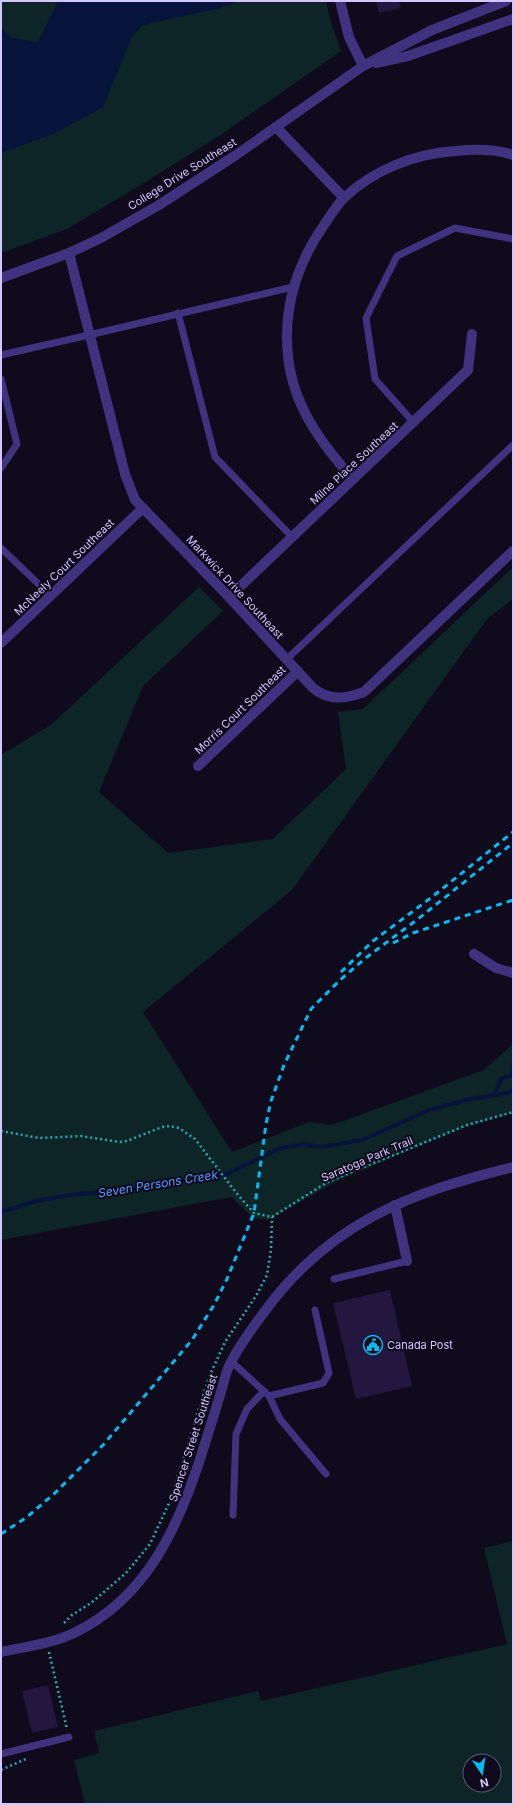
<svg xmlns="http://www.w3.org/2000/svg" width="514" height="1805" viewBox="0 0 514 1805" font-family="Inter,sans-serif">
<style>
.green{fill:#0d2527;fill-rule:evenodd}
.water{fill:#06133a}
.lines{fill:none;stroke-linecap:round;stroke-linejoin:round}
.stream{stroke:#06133a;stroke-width:4}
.building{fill:#23163f}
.path{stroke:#26abb3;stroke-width:2.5;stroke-dasharray:2 3;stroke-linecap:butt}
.service{stroke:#3f337f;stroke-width:7}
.minor{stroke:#3f337f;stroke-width:10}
.tertiary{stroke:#3f337f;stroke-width:10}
.rail{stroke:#00bcf2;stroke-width:3;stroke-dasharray:6 5;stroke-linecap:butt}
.labels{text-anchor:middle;stroke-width:4;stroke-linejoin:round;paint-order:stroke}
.street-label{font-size:11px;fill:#d4c7ff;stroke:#100a1d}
.poi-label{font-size:11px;fill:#d4c7ff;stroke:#100a1d;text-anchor:start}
.water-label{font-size:12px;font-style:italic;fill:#559cff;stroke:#100a1d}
</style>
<rect width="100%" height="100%" fill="#100a1d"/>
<g class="green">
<polygon points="1,1 326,1 331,23 341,51 222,134 144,183 67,229 1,253"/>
<polygon points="513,567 513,599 487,619 292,890 143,1012 232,1152 309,1122 332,1125 484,1070 513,1044 513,1113 463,1128 339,1180 268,1220 253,1218 231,1197 1,1240 1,755 52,724 199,587 223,611 143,686 99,792 168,853 273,839 346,769 338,712 363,709"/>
<path d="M 513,1541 L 513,1804 L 85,1804 L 74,1760 L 99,1753 L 94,1731 L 258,1691 L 261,1701 L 507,1644 L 484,1548 ZM 470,1761 L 494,1761 L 494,1785 L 470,1785 Z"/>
</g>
<polygon class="water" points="58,1 241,1 220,8 143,25 132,37 103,107 53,134 1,153 1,27 12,38 38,42"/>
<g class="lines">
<g class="stream">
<polyline points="494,1095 501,1079 512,1075 513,1063"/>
<polyline points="1,1212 36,1201 70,1195 147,1188 227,1174 278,1149 303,1144 321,1147 362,1140 429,1110 470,1099 508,1093 513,1090"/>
</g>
</g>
<g class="building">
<polygon points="376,1 399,1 401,8 379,13"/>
<polygon points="390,1290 412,1386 356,1399 333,1303"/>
<polygon points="48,1685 58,1727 32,1733 22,1691"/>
</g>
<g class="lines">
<g class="path">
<polyline points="1,1131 39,1138 81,1136 120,1142 127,1141 162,1127 170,1126 179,1128 195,1139 238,1195 254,1213 272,1217 326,1183 347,1174 467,1125 513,1112"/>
<polyline points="64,1623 72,1615 91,1603 126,1573 150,1544 170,1501 209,1377 225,1342 256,1296 267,1275 271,1250 272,1217"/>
<polyline points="49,1652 67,1729"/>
<polyline points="1,1770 28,1758"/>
</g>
<g class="service">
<polyline points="178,313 215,457 293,538"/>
<polyline points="1,355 89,335 293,287"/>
<polyline points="1,379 17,444 1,468"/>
<polyline points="414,423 375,379 366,318 397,256 455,228 513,239"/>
<polyline points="1,548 51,596"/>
<polyline points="287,659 513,445"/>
<polyline points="334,1279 407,1261"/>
<polyline points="232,1362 269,1396 280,1419 326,1474"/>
<polyline points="269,1396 323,1383 329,1373 315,1310"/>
<polyline points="233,1515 236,1434 247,1409 264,1391"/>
<polyline points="1,1754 69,1737"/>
</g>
<g class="minor">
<polyline points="340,1 349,37 363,66"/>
<polyline points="276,127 344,198"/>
<path d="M 69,253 L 125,474 L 135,500 L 229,597 L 313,688 C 329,701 345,699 364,692 L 513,551"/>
<path d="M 353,479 C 321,443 293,406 288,356 C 283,308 297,264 324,225 C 330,216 336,206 344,198 C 373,170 416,153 456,151 C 475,149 495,149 513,155"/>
<polyline points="229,597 468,370 472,334"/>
<polyline points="1,643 143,508"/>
<polyline points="198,766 298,671"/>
<polyline points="474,954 496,968 513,973"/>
<polyline points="395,1205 407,1261"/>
</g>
<g class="tertiary">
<polyline points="376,63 408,56 513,19"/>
<polyline points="1,278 69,253 101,238 159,205 236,155 363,66 432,30 506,1"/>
<path d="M 1,1652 C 24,1647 54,1643 74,1633 C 147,1598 179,1526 202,1453 C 208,1434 214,1415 220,1395 C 223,1386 225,1375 229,1366 C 237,1349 250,1331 262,1315 C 327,1224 408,1193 513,1167"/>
</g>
<g class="rail">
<polyline points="393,943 413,933 513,900"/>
<polyline points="341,972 373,941 432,897 513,832"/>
<polyline points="1,1534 27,1517 55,1493 104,1444 192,1340 214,1305 227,1279 254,1213 266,1124 271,1101 284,1065 311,1009 340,980 367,957 418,919 513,843"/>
</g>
</g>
<defs>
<g id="civic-ring" transform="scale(1)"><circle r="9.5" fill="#100a1d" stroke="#00bcf2" stroke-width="1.5"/><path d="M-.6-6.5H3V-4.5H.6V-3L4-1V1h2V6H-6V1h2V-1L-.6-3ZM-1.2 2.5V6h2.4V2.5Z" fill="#00bcf2"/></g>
</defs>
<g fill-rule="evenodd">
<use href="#civic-ring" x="373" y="1345"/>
</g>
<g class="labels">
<g class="street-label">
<text transform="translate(182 174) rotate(-32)" y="4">College Drive Southeast</text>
<text transform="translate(354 463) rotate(-43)" y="4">Milne Place Southeast</text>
<text transform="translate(64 567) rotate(-44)" y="4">McNeely Court Southeast</text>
<text transform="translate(235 587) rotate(47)" y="4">Markwick Drive Southeast</text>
<text transform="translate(240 710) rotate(-44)" y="4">Morris Court Southeast</text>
<text transform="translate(367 1159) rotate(-23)" y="4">Saratoga Park Trail</text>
<text transform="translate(193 1438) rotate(-72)" y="4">Spencer Street Southeast</text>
</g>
<g class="poi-label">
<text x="387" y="1349">Canada Post</text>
</g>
<g class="water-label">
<text transform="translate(158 1184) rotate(-9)" y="4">Seven Persons Creek</text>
</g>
</g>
<rect width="514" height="1805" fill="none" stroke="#d4c7ff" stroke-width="4"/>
<g transform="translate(482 1773) rotate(167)"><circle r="19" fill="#100a1d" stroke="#5e5677"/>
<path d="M0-3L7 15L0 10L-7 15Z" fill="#00bcf2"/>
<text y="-6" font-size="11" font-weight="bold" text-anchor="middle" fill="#d4c7ff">N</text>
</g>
</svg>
